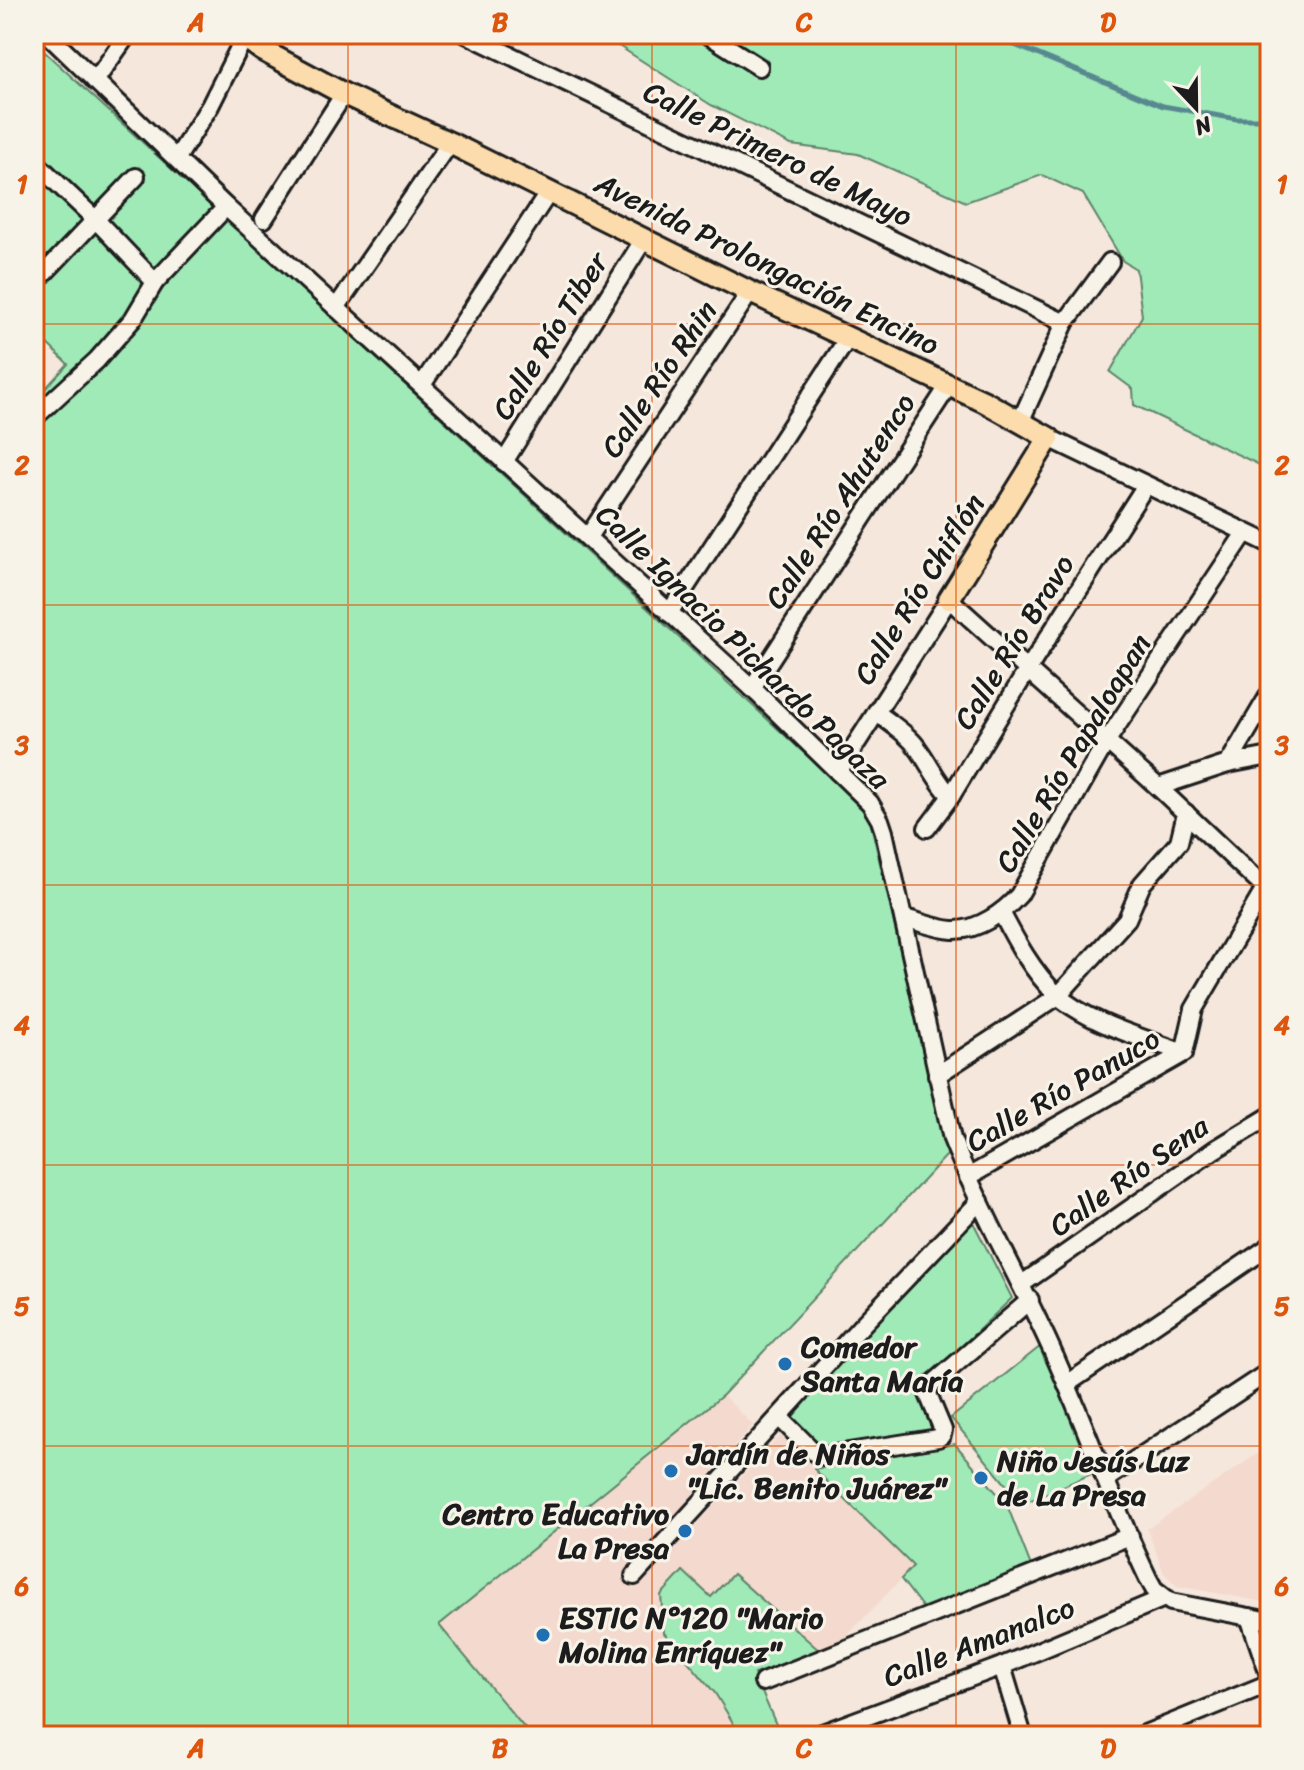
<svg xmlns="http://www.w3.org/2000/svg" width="1304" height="1770" viewBox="0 0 1304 1770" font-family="Sriracha,sans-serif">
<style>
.built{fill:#f4d9ce}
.green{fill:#a0eab8;stroke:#5e836a;stroke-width:2}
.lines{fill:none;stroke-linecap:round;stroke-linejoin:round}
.stream{stroke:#58888f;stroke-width:5}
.minor-casing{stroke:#1c1c1c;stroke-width:22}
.major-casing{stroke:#1c1c1c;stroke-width:26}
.minor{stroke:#f7f3e8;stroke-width:16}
.major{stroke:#fcdcac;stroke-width:20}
.grid{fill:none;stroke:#de560d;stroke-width:2;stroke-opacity:0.55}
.poi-dot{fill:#1f6fb2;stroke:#f7f3e8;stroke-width:3}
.labels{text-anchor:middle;stroke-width:6;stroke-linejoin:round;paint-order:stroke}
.street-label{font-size:30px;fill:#1c1c1c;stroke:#f7f3e8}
.poi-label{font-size:30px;font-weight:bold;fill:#1c1c1c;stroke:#f7f3e8;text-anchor:start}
.neatline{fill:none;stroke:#de560d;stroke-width:3}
.grid-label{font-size:26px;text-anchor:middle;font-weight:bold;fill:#de560d}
</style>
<rect width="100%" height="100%" fill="#f6e7dc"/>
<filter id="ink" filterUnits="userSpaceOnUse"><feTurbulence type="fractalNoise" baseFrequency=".0125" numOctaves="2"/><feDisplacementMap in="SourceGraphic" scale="16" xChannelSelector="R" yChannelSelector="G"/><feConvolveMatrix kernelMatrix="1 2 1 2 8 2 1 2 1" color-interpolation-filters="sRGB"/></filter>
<g filter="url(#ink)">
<g class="built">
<polygon points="723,1395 753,1425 621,1576 632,1588 668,1555 781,1435 914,1566 839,1644 820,1651 734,1574 711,1597 683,1571 664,1633 715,1693 741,1736 531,1736 439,1625"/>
<polygon points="1270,1445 1270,1603 1177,1586 1164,1573 1147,1529"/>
</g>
<g class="green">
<polygon points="600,34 1270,34 1270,470 1134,405 1133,389 1110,372 1142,316 1136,269 1123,261 1083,194 1042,175 966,202 858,154 791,145 711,105"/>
<polygon points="34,42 868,812 948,1154 723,1395 439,1625 531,1736 34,1736 34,401 68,364 34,331"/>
<polygon points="971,1218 1012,1298 921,1385 940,1432 821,1448 785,1414"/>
<polygon points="1042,1345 1096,1472 1022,1504 951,1418"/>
<polygon points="955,1444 1007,1505 1031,1566 923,1608 901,1579 913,1566 814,1469"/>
<polygon points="683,1571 711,1597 733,1574 820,1651 754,1674 778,1729 772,1736 741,1736 715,1693 664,1633 661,1595"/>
</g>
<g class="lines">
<polyline class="stream" points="988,34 1163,106 1237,119 1270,119"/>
<g class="minor-casing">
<g id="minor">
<path d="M 47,34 L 226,207 L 752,688 L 870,803 L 880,820 L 884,832 L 952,1139 C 980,1210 1019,1277 1051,1348 C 1085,1423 1112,1503 1148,1578 L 1154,1589 L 1171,1602 L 1270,1621"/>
<polyline points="466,34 1065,323"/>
<polyline points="707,34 759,67"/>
<polyline points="95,81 128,34"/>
<polyline points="177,158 210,106 244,38"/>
<polyline points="34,161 96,220 155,282"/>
<polyline points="264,219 344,94"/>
<polyline points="34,284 136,177"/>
<polyline points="336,308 450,143"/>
<polyline points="422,385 549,192"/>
<polyline points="34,418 97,360 133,319 155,282 226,207"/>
<polyline points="1020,422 1065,323 1110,262"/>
<polyline points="1049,438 1270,544"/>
<polyline points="504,462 644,239"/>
<polyline points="588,537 750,292"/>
<polyline points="669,613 848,338"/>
<polyline points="752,688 949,385"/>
<path d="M 876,712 C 891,724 908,734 919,750 C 930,765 937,782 951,796"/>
<polyline points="1228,764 1270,693"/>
<polyline points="838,772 949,599 1158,787 1270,893"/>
<polyline points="1158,787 1228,764 1270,756"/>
<polyline points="927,828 951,796 1028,669 1146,485"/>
<path d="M 1001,912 C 1016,941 1032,971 1056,994 C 1087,1023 1144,1038 1184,1053"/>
<path d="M 904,918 C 920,922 937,929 953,930 C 978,931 1004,912 1019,895 L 1106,742 L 1245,533"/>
<polyline points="937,1075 1058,996 1127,919 1142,884 1179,842 1186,813"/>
<polyline points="968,1177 1184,1053 1194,1009 1269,882"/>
<polyline points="1022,1284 1214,1150 1270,1116"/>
<polyline points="1067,1384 1270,1246"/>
<polyline points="780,1418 815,1453 823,1456 938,1438 942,1435 943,1430 928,1394 929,1387 1030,1300"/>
<polyline points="1106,1479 1270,1371"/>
<polyline points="634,1576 863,1324 980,1201"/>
<polyline points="1249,1617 1270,1678"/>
<polyline points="1002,1666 1023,1736"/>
<polyline points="763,1682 1130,1536"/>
<polyline points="814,1736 1002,1666 1164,1598"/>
<polyline points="1140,1736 1270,1683"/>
</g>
</g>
<g class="major-casing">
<polyline id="major" points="240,34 262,50 344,94 450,143 750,292 985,402 1049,438 949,599"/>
</g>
<use href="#minor" class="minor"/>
<use href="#major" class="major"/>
</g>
</g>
<path class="grid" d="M 348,34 L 348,1736M 652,34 L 652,1736M 956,34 L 956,1736M 34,324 L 1270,324M 34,605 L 1270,605M 34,885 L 1270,885M 34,1165 L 1270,1165M 34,1446 L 1270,1446"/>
<g class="poi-dot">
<circle cx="785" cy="1364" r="8"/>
<circle cx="671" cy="1471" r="8"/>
<circle cx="981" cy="1478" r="8"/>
<circle cx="685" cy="1531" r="8"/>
<circle cx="543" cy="1635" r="8"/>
</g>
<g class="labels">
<g class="street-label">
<text transform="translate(778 154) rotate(26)" y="10">Calle Primero de Mayo</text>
<text transform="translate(767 264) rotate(26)" y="10">Avenida Prolongación Encino</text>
<text transform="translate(550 336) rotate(-58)" y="10">Calle Río Tiber</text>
<text transform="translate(659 379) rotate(-56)" y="10">Calle Río Rhin</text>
<text transform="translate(840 501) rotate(-57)" y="10">Calle Río Ahutenco</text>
<text transform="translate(919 589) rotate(-58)" y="10">Calle Río Chiflón</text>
<text transform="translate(1014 642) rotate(-58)" y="10">Calle Río Bravo</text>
<text transform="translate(743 647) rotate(44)" y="10">Calle Ignacio Pichardo Pagaza</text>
<text transform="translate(1073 753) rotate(-59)" y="10">Calle Río Papaloapan</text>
<text transform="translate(1063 1090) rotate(-30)" y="10">Calle Río Panuco</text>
<text transform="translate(1129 1176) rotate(-35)" y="10">Calle Río Sena</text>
<text transform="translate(979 1642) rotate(-21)" y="10">Calle Amanalco</text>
</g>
<g class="poi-label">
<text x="801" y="1357">Comedor<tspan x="801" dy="34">Santa María</tspan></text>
<text x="687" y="1464">Jardín de Niños<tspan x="687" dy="34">"Lic. Benito Juárez"</tspan></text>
<text x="997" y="1471">Niño Jesús Luz<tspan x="997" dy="34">de La Presa</tspan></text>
<text x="669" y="1524" text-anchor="end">Centro Educativo<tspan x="669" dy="34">La Presa</tspan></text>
<text x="559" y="1628">ESTIC N°120 "Mario<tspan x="559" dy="34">Molina Enríquez"</tspan></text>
</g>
</g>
<rect width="1304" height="1770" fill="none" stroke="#f7f3e8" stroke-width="88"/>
<g transform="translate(1196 108) rotate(158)" stroke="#f7f3e8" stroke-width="6" paint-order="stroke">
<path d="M0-6L14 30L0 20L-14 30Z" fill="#1c1c1c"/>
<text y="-12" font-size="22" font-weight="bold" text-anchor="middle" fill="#1c1c1c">N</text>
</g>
<rect x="44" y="44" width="1216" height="1682" class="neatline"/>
<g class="grid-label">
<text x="196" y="31">A</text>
<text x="500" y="31">B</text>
<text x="804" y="31">C</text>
<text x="1108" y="31">D</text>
<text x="22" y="193">1</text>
<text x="1282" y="193">1</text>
<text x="22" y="474">2</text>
<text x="1282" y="474">2</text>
<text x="22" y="754">3</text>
<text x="1282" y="754">3</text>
<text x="22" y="1034">4</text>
<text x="1282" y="1034">4</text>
<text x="22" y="1315">5</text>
<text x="1282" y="1315">5</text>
<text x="22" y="1595">6</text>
<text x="1282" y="1595">6</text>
<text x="196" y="1757">A</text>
<text x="500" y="1757">B</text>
<text x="804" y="1757">C</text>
<text x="1108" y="1757">D</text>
</g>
</svg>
